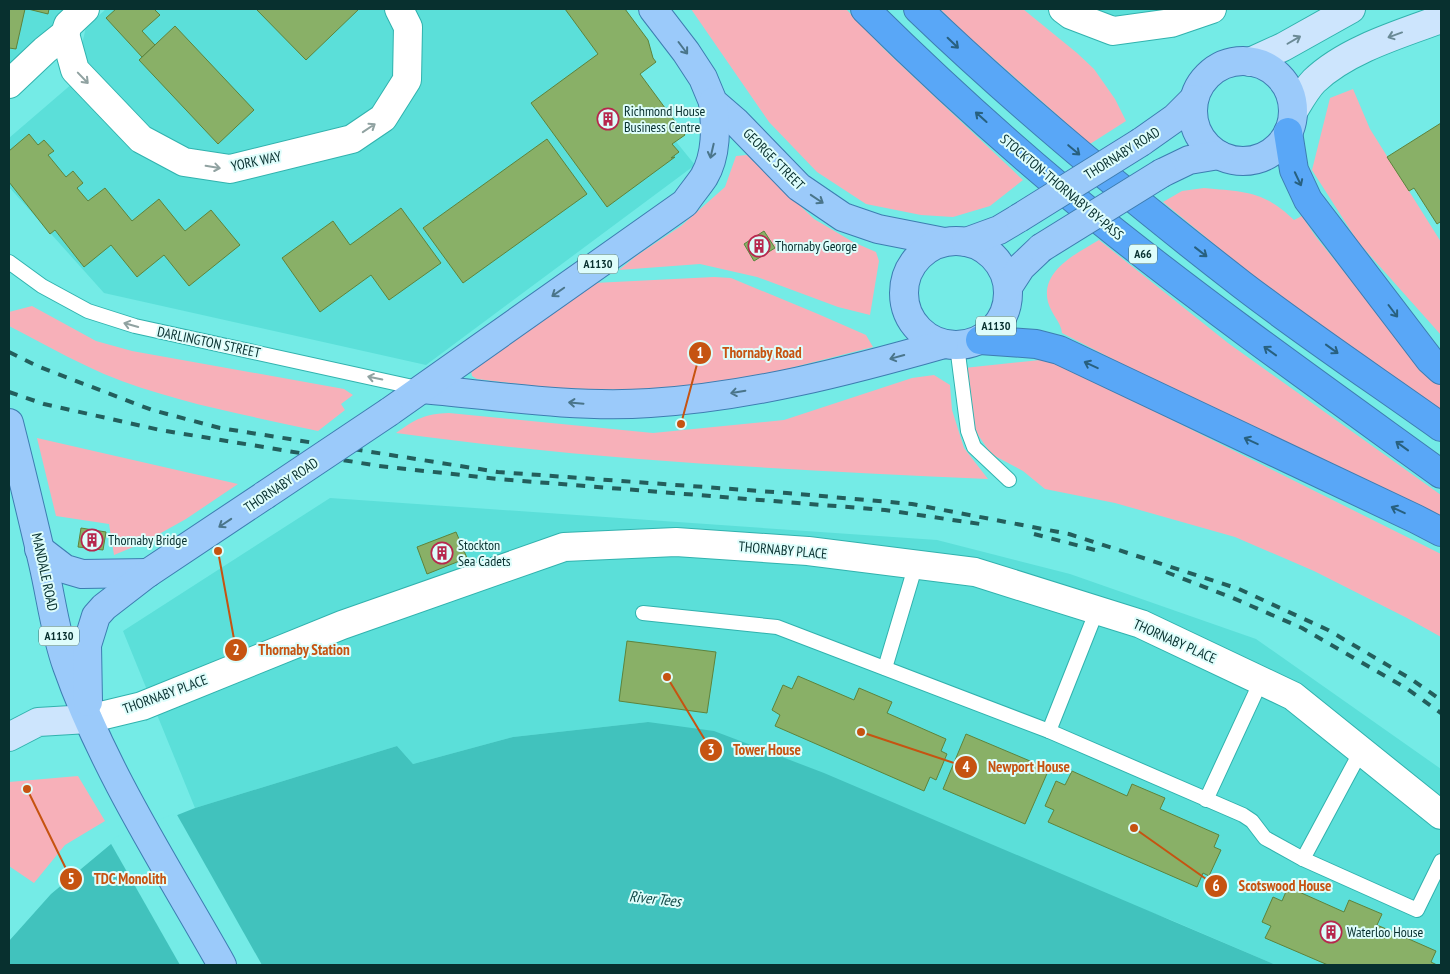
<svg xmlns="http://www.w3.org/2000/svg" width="1450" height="974" viewBox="0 0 1450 974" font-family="'PT Sans Narrow',sans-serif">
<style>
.built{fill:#5bdfd9}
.green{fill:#f7b0b9;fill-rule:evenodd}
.water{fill:#41c2bd}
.pier{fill:#74ebe6}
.building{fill:#89b067;stroke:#5e833b}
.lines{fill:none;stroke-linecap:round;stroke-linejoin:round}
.lane-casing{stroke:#31b2ae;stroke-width:16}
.street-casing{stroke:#31b2ae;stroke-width:30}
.secondary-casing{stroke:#31b2ae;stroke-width:30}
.primary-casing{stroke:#3d7db1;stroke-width:30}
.highway-casing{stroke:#3d7db1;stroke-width:30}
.lane{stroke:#fff;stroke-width:14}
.street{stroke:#fff;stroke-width:28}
.secondary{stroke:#cde5fd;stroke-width:28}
.primary{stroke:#9bcafa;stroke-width:28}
.highway{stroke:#59a7f7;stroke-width:28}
.rail{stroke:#235e5c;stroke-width:4;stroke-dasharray:9 9;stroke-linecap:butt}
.primary-bridge-casing{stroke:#3d7db1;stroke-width:30;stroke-linecap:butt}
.primary-bridge{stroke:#9bcafa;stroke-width:28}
.oneway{stroke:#6a8a96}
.oneway2{stroke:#28607f}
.oneway3{stroke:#4a758a}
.oneway4{stroke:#90a2a1}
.labels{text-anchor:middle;stroke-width:4;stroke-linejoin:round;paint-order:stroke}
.shield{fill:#defdfb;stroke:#486e6c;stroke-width:1}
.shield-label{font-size:12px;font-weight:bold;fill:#08302f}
.poi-label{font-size:14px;fill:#08302f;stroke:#defdfb;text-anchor:start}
.street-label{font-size:14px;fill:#08302f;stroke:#defdfb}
.water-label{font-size:15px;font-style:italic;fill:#114947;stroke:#defdfb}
.leader{fill:none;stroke:#c65311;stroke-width:2}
.callout-dot{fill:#c65311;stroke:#defdfb;stroke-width:2}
.mark-label{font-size:15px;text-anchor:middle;font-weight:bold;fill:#fff}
.callout-label{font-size:15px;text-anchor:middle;font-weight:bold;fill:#c65311;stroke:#defdfb;stroke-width:4;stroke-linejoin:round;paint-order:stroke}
</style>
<rect width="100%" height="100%" fill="#74ebe6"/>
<g class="built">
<polygon points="9,9 76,9 9,71"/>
<polygon points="106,9 568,9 695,165 426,365 104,293 9,187 9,138 73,83 86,27"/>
<polygon points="1063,9 1196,9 1113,31"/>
<polygon points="330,498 937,540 1070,574 1256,639 1441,769 1441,965 1276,965 1171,920 648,722 513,737 413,764 397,746 195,808 123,631"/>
</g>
<g class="green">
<polygon points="691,9 846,9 883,48 1023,180 990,206 953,217 921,215 866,204 817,172 769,122"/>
<polygon points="940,9 1023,9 1077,53 1094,69 1115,99 1126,121 1090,144 961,30"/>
<polygon points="1353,89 1370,129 1441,242 1441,335 1358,242 1312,170 1330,98"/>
<path d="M 747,155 L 814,219 L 853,242 L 876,252 L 879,261 L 870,315 L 838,307 L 757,277 L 700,264 L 619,270 L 636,256 L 681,226 L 725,187 L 736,156 ZM 764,231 L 775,248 L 754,261 L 744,244 Z"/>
<path d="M 1204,188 C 1244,192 1263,190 1294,220 L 1302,216 L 1316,237 L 1407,349 L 1441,386 L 1441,412 L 1323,328 L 1242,267 L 1163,202 L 1182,191 Z"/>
<path d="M 1099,240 L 1228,343 L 1441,495 L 1441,528 L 1062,333 C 1061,322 1051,314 1048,302 C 1040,270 1078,253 1099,240 Z"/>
<polygon points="714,277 731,278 818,314 866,335 873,347 767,374 687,387 623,390 553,388 477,379 472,376 471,370 594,283"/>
<path d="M 32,306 L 96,341 L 132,351 L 344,389 L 353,395 L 341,404 L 345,410 L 318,431 C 246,415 172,402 104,374 C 72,360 40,342 9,326 L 9,312 Z"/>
<polygon points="1050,359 1441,554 1441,637 1407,618 1314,571 1235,537 1115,503 1045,489 1023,471 991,454 972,426 964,368"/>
<path d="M 934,375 L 950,385 L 952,410 L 964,448 L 988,479 C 790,470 592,460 396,433 C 416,419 424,414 449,413 L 653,433 L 784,420 L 912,378 Z"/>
<polygon points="37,438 238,484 186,519 143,543 114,555 109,524 56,516"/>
<polygon points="78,776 105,821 65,845 34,883 9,866 9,782"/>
</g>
<polygon class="water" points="648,722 714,731 824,773 1276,965 9,965 9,941 51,894 117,839 195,808 397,746 413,764 513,737"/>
<polygon class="pier" points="176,813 262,965 180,965 110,842 116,837"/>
<g class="building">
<polygon points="9,9 25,9 16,49 9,48"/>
<polygon points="28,9 49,9 48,14"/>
<polygon points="116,9 154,9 160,15 142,31 155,45 142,57 106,18"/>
<polygon points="256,9 359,9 306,60"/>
<polygon points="565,9 625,9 648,40 653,58 656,62 640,74 685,135 672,144 679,152 671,158 675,157 607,207 531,103 598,54"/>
<polygon points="175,26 254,110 218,144 139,60"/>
<polygon points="1441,123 1441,224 1440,222 1437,224 1414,188 1409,191 1387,157"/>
<polygon points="29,134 38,145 44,140 54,151 48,155 66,177 73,171 83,183 77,188 88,201 105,188 132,221 159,199 185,231 211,210 240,245 189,286 164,255 137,277 111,245 84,267 55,230 50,234 9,182 9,151"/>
<polygon points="547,139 587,194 463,283 423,228"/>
<polygon points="401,208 441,263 389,300 371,275 320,312 282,258 333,221 350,245"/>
<polygon points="764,231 775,248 754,261 744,244"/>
<polygon points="81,528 106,532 103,550 78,547"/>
<polygon points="456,532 467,558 427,574 417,547"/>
<polygon points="627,641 716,652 707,713 619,701"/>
<polygon points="798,676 854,700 859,688 892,702 887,713 946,739 941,751 947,754 936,780 930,777 924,791 775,726 780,715 772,710 783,685 792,689"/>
<polygon points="966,734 1049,769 1025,824 943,789"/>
<polygon points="1072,771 1127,796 1132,784 1165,798 1160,809 1219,835 1214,847 1221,850 1209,876 1203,873 1197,887 1048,822 1054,810 1045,806 1056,781 1065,785"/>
<polygon points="1288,887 1344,912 1349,900 1382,914 1377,925 1436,951 1431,962 1437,965 1328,965 1265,938 1271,926 1262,922 1273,897 1282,901"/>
</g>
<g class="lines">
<g class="lane-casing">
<g id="lane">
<polyline points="9,262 42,286 88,311 135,326 422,389"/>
<polyline points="957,346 968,431 974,447 1009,480"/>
<polyline points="643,613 777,627 1049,731 1243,815 1252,821 1265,838 1303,859 1417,910 1441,861"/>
<polyline points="885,668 916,564"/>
<polyline points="1049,731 1097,610"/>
<polyline points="1206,800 1261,681"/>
<polyline points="1303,859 1361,751"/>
</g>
</g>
<g class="street-casing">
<g id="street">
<polyline points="1063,9 1071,15 1113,31 1171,23 1212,9"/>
<polyline points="65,34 75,70 141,139 184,162 230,169 352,139 383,118 407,80 408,27 399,9"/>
<polyline points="9,84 45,50 65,34 68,25 85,9"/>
<polyline points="88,719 142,706 342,625 564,547 676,542 808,551 975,572 1141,624 1293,696 1441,815"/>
</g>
</g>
<g class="secondary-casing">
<g id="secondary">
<polyline points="1250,62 1283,47 1351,9"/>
<path d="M 1293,112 C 1299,102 1306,89 1314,81 C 1346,50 1400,34 1441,19"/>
<polyline points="9,737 38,722 88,719"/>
</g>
</g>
<g class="primary-casing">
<g id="primary">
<polyline points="653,9 686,52 703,78 713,102 735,121 799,187 843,217 878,229 944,242"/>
<circle cx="1243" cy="111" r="50"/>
<polyline points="1141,142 1175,118 1194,99"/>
<polyline points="1162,173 1189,160 1219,155"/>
<circle cx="956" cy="293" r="52"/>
<polyline points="966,242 999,230 1019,218"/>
<polyline points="1008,287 1021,267 1041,248"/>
<path d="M 423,389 C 498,396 575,408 650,403 C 749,397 849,371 944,344"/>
<path d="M 389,412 L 685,203 C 691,194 698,186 704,177 C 717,155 716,127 713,102"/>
<path d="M 9,423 C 21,470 32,516 43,563 C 51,597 55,633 67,666 C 104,771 168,869 222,965"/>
<polyline points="39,549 65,569 82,574 148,573"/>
<polyline points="88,702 87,645 96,616 104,607 148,573 265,495"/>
</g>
</g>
<g class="highway-casing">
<g id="highway">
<path d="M 865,9 C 944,87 1029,164 1116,233 C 1222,317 1332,395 1441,474"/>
<path d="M 918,9 C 1020,107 1129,197 1241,284 C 1306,334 1375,380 1441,427"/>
<polyline points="1288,132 1294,170 1308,200 1430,360 1441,370"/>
<polyline points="980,340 1036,344 1059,350 1416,519 1441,532"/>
</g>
</g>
<use href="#lane" class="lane"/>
<use href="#street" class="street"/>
<use href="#secondary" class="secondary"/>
<use href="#primary" class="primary"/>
<use href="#highway" class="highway"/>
<g class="rail">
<polyline points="9,352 37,366 152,410 220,428 498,472 787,493 912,504 1069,534 1239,589 1328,630 1411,679 1441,700"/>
<polyline points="9,392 44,404 160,430 379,466 498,479 885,510 980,524"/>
<polyline points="1034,534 1095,550"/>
<polyline points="1166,572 1233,598 1302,628 1406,688 1441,713"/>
</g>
<g class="primary-bridge-casing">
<g id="primary-bridge">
<polyline points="1019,218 1141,142"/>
<polyline points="1041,248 1162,173"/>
<polyline points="265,495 389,412"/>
</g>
</g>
<use href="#primary-bridge" class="primary-bridge"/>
</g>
<defs><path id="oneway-shaft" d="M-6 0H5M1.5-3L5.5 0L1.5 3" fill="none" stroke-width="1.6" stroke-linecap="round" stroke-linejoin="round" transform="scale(1.25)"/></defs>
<g class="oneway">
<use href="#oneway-shaft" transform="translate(1395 35) rotate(160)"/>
<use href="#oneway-shaft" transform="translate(1294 40) rotate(-30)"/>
</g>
<g class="oneway2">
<use href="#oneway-shaft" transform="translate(953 43) rotate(44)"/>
<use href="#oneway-shaft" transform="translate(981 117) rotate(-138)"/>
<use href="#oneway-shaft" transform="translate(1074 150) rotate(40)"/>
<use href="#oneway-shaft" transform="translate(1298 179) rotate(65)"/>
<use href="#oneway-shaft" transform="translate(1201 252) rotate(38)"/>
<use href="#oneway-shaft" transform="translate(1393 311) rotate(53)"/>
<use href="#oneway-shaft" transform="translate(1332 349) rotate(36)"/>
<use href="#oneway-shaft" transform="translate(1270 351) rotate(-144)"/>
<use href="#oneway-shaft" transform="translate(1091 365) rotate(-155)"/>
<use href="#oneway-shaft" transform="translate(1251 441) rotate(-155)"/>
<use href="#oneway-shaft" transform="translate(1402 446) rotate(-144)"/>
<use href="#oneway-shaft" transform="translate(1398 510) rotate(-155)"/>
</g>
<g class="oneway3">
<use href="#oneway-shaft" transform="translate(683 48) rotate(53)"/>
<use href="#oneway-shaft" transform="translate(712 151) rotate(103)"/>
<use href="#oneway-shaft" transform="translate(817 199) rotate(34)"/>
<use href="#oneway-shaft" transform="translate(558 292) rotate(145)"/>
<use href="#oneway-shaft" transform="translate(897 357) rotate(165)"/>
<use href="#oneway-shaft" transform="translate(738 392) rotate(170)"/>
<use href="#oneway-shaft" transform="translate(576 403) rotate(-175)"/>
<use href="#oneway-shaft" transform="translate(225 523) rotate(146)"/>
</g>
<g class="oneway4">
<use href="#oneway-shaft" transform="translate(83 78) rotate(46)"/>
<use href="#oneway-shaft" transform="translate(369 128) rotate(-34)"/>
<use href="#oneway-shaft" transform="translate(213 167) rotate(9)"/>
<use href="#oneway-shaft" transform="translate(131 325) rotate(-164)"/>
<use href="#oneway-shaft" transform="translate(375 378) rotate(-168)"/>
</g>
<defs>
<g id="building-ring" transform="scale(1.125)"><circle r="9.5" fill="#defdfb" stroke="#b7274d" stroke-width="1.5"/><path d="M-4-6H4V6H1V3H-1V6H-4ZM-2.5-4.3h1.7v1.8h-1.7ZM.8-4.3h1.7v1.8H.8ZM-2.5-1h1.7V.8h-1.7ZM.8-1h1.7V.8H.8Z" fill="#b7274d"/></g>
</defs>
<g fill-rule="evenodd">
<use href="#building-ring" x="608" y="119"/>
<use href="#building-ring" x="759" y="246"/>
<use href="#building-ring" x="92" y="540"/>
<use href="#building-ring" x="442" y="553"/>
<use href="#building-ring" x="1331" y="932"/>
</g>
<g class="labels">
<g class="shield">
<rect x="1129" y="244.5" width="28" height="19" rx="4"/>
<rect x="578" y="254.5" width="40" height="19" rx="4"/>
<rect x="976" y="316.5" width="40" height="19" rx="4"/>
<rect x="39" y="626.5" width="40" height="19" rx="4"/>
</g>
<g class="shield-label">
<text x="1143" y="258">A66</text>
<text x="598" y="268">A1130</text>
<text x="996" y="330">A1130</text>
<text x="59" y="640">A1130</text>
</g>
<g class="poi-label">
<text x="624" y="116">Richmond House<tspan x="624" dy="16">Business Centre</tspan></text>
<text x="775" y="251">Thornaby George</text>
<text x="108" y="545">Thornaby Bridge</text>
<text x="458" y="550">Stockton<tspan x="458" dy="16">Sea Cadets</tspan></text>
<text x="1347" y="937">Waterloo House</text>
</g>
<g class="street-label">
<text transform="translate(1122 153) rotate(-32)" y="5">THORNABY ROAD</text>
<text transform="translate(774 159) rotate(45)" y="5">GEORGE STREET</text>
<text transform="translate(256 161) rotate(-12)" y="5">YORK WAY</text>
<text transform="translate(1062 187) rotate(40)" y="5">STOCKTON-THORNABY BY-PASS</text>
<text transform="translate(209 342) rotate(12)" y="5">DARLINGTON STREET</text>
<text transform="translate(281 485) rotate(-34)" y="5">THORNABY ROAD</text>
<text transform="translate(783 550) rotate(5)" y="5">THORNABY PLACE</text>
<text transform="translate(45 572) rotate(78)" y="5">MANDALE ROAD</text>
<text transform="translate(1175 641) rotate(24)" y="5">THORNABY PLACE</text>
<text transform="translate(165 694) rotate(-20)" y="5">THORNABY PLACE</text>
</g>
<g class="water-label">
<text transform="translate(655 899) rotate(6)" y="5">River Tees</text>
</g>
</g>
<path class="leader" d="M681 424L700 353M218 551L236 650M667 677L711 750M861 732L966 767M27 789L71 879M1134 828L1216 886"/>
<g class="callout-dot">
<circle cx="681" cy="424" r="5"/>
<circle cx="218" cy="551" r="5"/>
<circle cx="667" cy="677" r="5"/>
<circle cx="861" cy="732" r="5"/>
<circle cx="27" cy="789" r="5"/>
<circle cx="1134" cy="828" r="5"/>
<circle cx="700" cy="353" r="12"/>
<circle cx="236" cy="650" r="12"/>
<circle cx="711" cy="750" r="12"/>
<circle cx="966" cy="767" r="12"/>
<circle cx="71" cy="879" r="12"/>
<circle cx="1216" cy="886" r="12"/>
</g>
<g class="mark-label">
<text x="700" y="358">1</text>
<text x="236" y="655">2</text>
<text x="711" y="755">3</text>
<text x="966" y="772">4</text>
<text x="71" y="884">5</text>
<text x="1216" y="891">6</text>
</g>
<g class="callout-label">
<text x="762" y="358">Thornaby Road</text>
<text x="304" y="655">Thornaby Station</text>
<text x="767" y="755">Tower House</text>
<text x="1029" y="772">Newport House</text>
<text x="130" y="884">TDC Monolith</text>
<text x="1285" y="891">Scotswood House</text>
</g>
<rect width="1450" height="974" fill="none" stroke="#08302f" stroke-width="20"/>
</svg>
